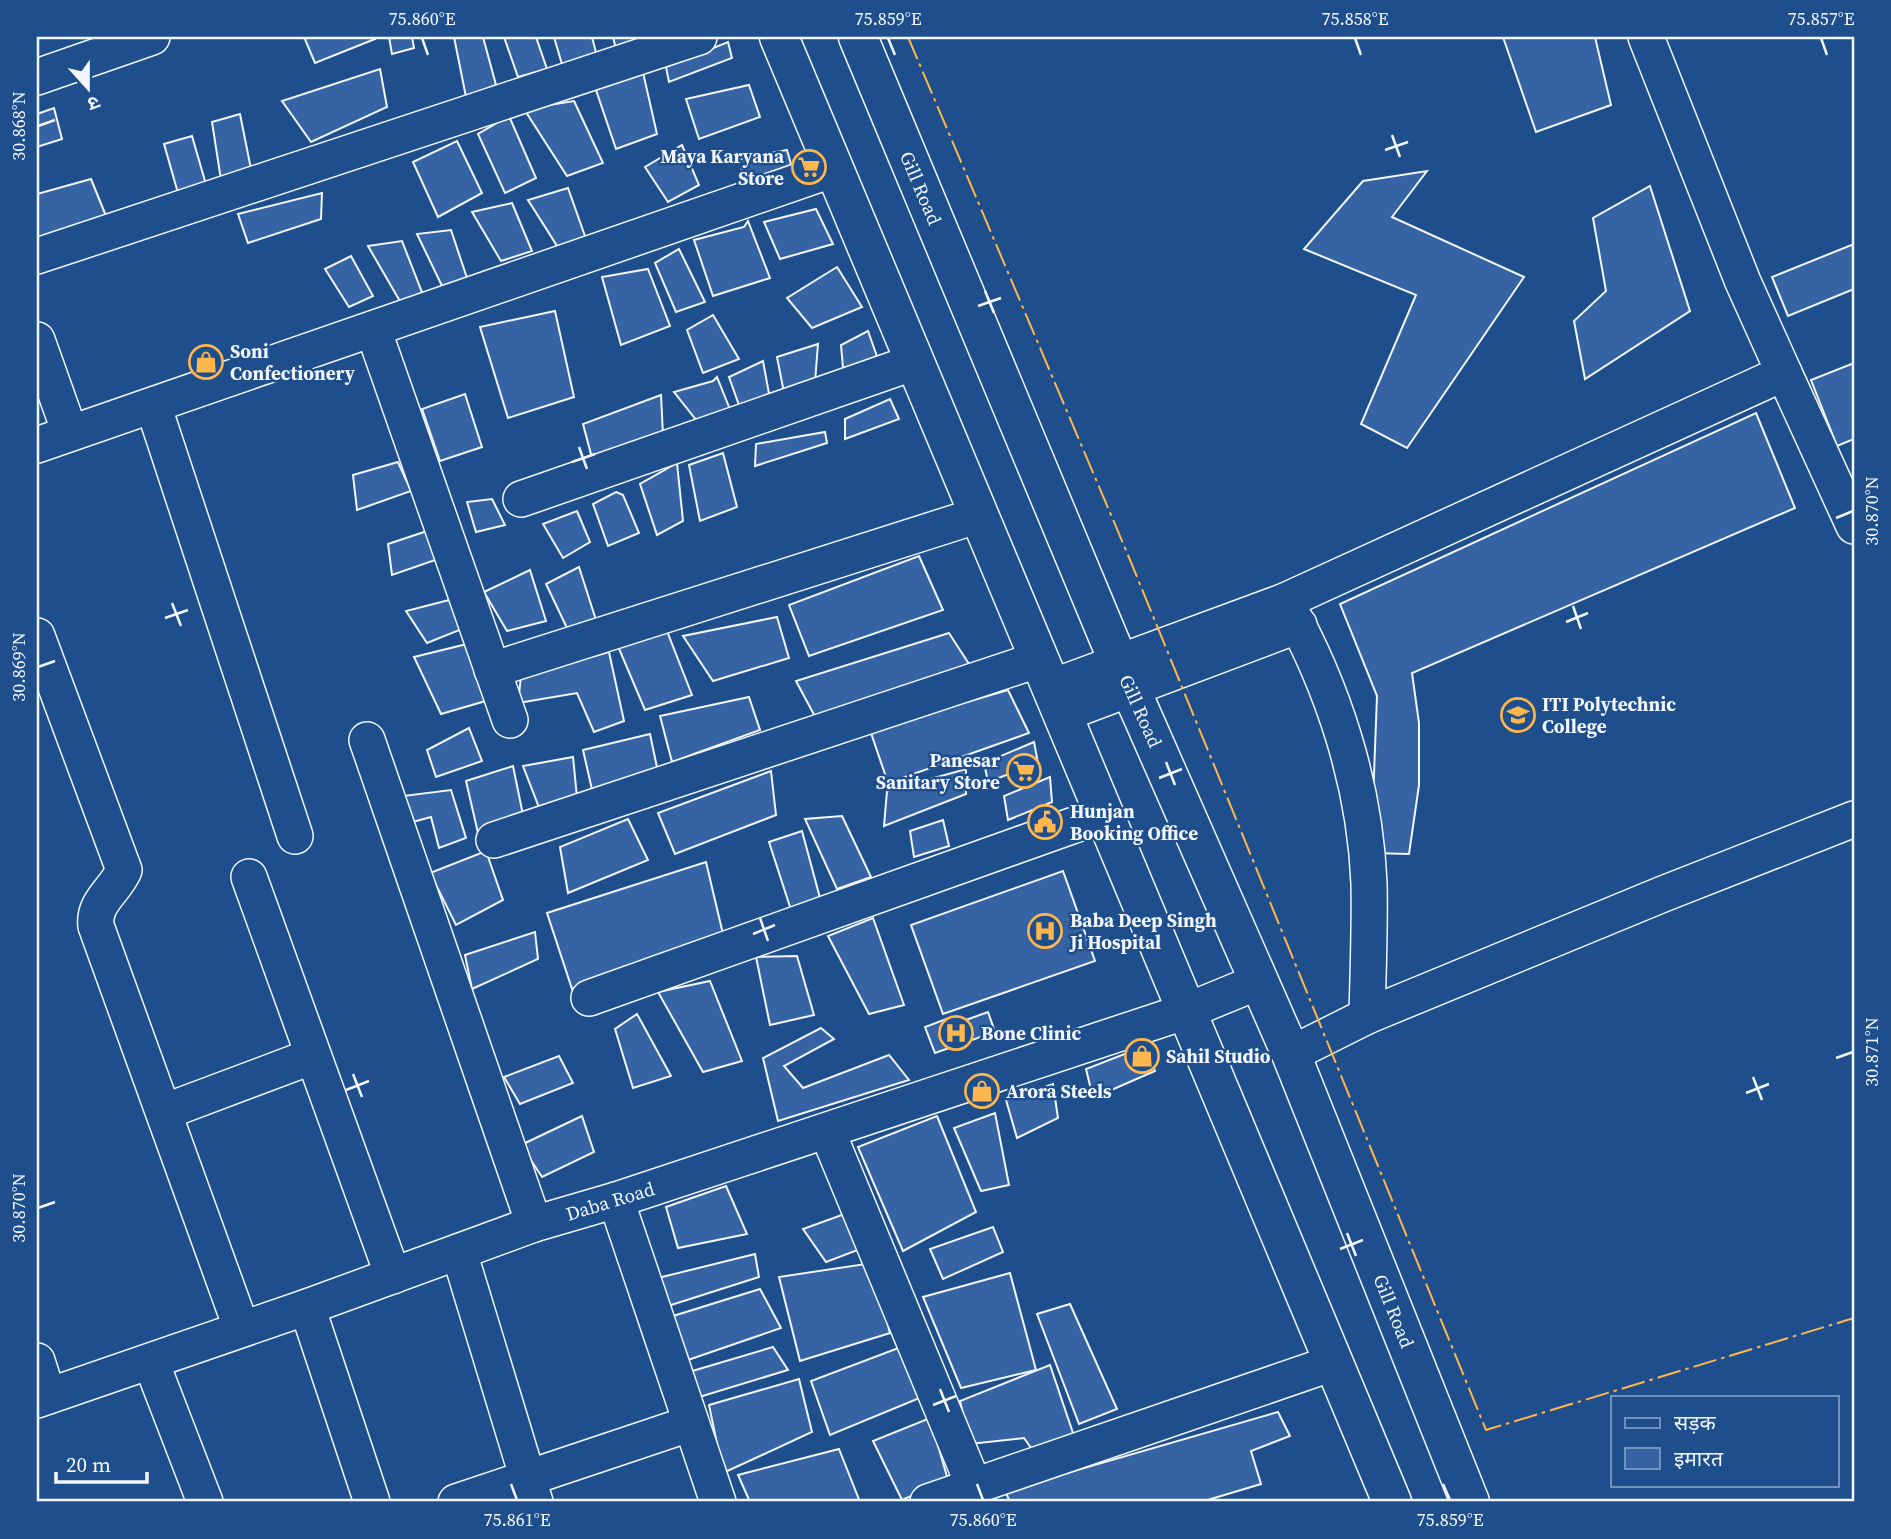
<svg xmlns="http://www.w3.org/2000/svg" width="1891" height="1539" viewBox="0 0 1891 1539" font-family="'Source Serif 4','Noto Sans Devanagari',serif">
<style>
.building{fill:#3563a3;stroke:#f2f6ff;stroke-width:2}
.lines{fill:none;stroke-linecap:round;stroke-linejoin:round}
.minor-casing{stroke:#f2f6ff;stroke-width:38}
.major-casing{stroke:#f2f6ff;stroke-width:41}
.minor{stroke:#1f4e8c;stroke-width:35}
.major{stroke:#1f4e8c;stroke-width:38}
.power{stroke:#ffb74d;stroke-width:2;stroke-dasharray:24 5 3.5 5;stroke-linecap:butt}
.ticks{fill:none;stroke:#f2f6ff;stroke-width:2.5}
.labels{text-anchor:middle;stroke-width:5;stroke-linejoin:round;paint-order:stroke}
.poi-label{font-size:19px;font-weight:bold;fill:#f2f6ff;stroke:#1f4e8c;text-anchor:start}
.street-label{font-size:19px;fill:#f2f6ff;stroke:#1f4e8c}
.neatline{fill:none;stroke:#f2f6ff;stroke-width:2.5}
.ticks-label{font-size:18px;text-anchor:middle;fill:#f2f6ff}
</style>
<rect width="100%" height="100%" fill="#1f4e8c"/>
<g class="building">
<polygon points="304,37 375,37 375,39 315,63"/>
<polygon points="389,37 412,37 414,48 392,54"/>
<polygon points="454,37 483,37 496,85 466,97"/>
<polygon points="504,37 536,37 547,69 518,77"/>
<polygon points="554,37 592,37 599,64 564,71"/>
<polygon points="613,37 662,37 617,53"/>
<polygon points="1503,37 1595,37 1611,105 1536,132"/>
<polygon points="728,42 732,58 669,82 666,67"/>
<polygon points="642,68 657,134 616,149 596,90"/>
<polygon points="380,69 387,107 311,142 282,101"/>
<polygon points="749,85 760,117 699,139 686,99"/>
<polygon points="574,101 603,163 567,176 524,109"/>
<polygon points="54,108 62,139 37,147 37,114"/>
<polygon points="240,114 251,169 221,180 212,122"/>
<polygon points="509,116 536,178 505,193 478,134"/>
<polygon points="192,136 207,188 180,200 164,144"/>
<polygon points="457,141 482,193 438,217 413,162"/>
<polygon points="682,145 699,185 668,202 645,167"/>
<polygon points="787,150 793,171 745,187 740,159"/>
<polygon points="1427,171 1392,217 1524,277 1407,448 1361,424 1416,295 1304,249 1363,181"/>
<polygon points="91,179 106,216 37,238 37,194"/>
<polygon points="1650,186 1690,311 1585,379 1574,321 1606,291 1593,218"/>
<polygon points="568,188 586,239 559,249 528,200"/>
<polygon points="322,193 321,219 248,243 238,214"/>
<polygon points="512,203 532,251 501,261 472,212"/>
<polygon points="816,209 833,244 780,259 764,222"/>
<polygon points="748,221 770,278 713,296 694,240 744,227"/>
<polygon points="451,230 468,281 443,288 417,234"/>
<polygon points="402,241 423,295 401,303 368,246"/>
<polygon points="1854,244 1854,289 1788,316 1772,277"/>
<polygon points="679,249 705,302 676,312 655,263"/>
<polygon points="351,256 373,296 349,307 325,269"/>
<polygon points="837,267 862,307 812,328 787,298"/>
<polygon points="648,269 670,326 621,345 602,277"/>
<polygon points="555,311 574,397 508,418 480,327"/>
<polygon points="713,315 739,359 703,373 687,330"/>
<polygon points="868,331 880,365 844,379 841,345"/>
<polygon points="818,344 815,382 784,393 777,357"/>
<polygon points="763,361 770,399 740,408 729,377"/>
<polygon points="1854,363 1854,439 1837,446 1811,380"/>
<polygon points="717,377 731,412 701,426 674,392 713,381"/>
<polygon points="465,394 482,447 440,461 422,409"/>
<polygon points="661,395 663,435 592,458 583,424"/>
<polygon points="890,399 899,419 845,439 845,419"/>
<polygon points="1756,413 1795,508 1412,673 1419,723 1419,785 1409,854 1371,853 1377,696 1340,604"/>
<polygon points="825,432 827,443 755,466 756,444"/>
<polygon points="723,453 737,507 700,521 689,465"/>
<polygon points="398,462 411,491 357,510 353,475"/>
<polygon points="677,463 683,521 657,535 640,484"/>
<polygon points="616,492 623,495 639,533 608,546 593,504"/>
<polygon points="492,499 505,525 476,532 467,502"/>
<polygon points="577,511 590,542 563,558 543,524"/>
<polygon points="430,530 444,557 392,575 388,544"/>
<polygon points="919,556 943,610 809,656 789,605"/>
<polygon points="579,567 596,620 567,628 546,584"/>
<polygon points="530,570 546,621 507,631 484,592"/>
<polygon points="453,599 462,629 427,643 406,611"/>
<polygon points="777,617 789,658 713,681 683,636"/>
<polygon points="667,631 692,695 645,710 617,644"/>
<polygon points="949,633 969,664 819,724 796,681"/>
<polygon points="467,644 489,700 441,714 414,657"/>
<polygon points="609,652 624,721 594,732 577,693 518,703 521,676"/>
<polygon points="1008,690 1029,733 888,783 870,730"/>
<polygon points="749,697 760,730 672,762 660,716"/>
<polygon points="469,728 482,761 436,777 427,750"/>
<polygon points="650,734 658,772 593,794 583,750"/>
<polygon points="1034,742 1038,763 988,782 984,763"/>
<polygon points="573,757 577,797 540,810 523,766"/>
<polygon points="513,766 523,815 478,833 466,781"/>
<polygon points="966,769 966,794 884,826 887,791"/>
<polygon points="771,771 776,815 675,854 658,813"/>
<polygon points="1050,777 1052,802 1008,820 1004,796"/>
<polygon points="451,790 466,838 439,848 431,817 409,823 403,796"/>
<polygon points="842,816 871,877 837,889 805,819"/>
<polygon points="628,819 648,860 568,893 560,847"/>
<polygon points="943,820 949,846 914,857 910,831"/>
<polygon points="802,831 820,898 791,910 769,842"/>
<polygon points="486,851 503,900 456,925 430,873"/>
<polygon points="706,862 723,934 572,989 547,913"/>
<polygon points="1063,871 1095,961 943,1014 911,925"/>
<polygon points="873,918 904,1005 869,1014 828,936"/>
<polygon points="535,932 538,959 472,989 465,955"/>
<polygon points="797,956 814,1015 770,1025 756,957"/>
<polygon points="710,981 742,1061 703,1072 658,992"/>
<polygon points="988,1012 995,1032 935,1053 925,1027 949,1018 952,1025"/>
<polygon points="637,1014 671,1076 633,1088 615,1029"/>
<polygon points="821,1028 834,1039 784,1066 803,1088 889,1055 909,1080 778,1121 763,1058"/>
<polygon points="1145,1046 1155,1071 1093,1098 1086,1069"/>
<polygon points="559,1056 573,1083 520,1104 504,1077"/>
<polygon points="1053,1084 1058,1118 1017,1138 1006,1100"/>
<polygon points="995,1113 1009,1185 981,1191 954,1128"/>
<polygon points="582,1116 594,1152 542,1177 521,1145"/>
<polygon points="937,1116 976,1212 903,1251 858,1147"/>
<polygon points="726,1186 747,1234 678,1248 666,1207"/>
<polygon points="850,1212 863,1248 826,1262 803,1229"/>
<polygon points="993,1227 1003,1252 943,1279 930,1249"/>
<polygon points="755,1254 759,1277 668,1306 658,1278"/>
<polygon points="872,1263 890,1333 800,1361 779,1277"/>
<polygon points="1010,1273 1036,1370 961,1388 923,1297"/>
<polygon points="760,1289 781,1328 688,1360 670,1317"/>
<polygon points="1070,1304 1117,1409 1079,1424 1037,1314"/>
<polygon points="773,1347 788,1370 696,1398 689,1372"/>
<polygon points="901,1347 922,1397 830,1435 811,1381"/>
<polygon points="1050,1365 1074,1436 1034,1452 1024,1438 970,1444 960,1401"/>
<polygon points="799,1379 812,1432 723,1473 709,1405"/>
<polygon points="1278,1412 1290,1436 1251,1451 1261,1484 1201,1502 1010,1502 1005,1491"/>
<polygon points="930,1418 948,1480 902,1500 873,1441"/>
<polygon points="839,1449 860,1502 750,1502 738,1475"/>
</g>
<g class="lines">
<g class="minor-casing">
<g id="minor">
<polyline points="37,77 152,37"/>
<polyline points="37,256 699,37"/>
<polyline points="373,329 510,720"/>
<polyline points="37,340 70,433"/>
<polyline points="1784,373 1854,526"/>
<polyline points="153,405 295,836"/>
<polyline points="37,445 834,169"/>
<polyline points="521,499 915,362"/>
<path d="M 1285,601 C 1333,686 1365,784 1369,883 C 1370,927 1368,972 1367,1016"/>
<path d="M 37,636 L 124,870 C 115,891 93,902 96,926 L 241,1327"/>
<polyline points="492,670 979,515"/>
<polyline points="1052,687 1285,601 1784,373 1743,282 1646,37"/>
<polyline points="1063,714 1299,625"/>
<polyline points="367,740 534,1224"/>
<polyline points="494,840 1040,659"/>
<polyline points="249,877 393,1276"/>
<polyline points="589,998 1105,814"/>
<polyline points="1291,1054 1367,1016 1663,894 1854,819"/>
<polyline points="164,1112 313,1056"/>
<polyline points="827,1131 974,1486"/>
<polyline points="616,1200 718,1502"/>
<polyline points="459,1252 535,1502"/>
<polyline points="307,1307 372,1502"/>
<polyline points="37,1361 48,1396"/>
<polyline points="151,1362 205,1502"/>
<polyline points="37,1400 307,1307 534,1224 616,1200 1187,1011 1260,981"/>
<polyline points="456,1502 689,1424"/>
<polyline points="928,1502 1333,1363"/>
</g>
</g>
<g class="major-casing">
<g id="major">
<polyline points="779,37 1392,1502"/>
<polyline points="858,37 1119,663 1291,1054 1470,1502"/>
</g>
</g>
<use href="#minor" class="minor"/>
<use href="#major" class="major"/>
<polyline class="power" points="908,37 1128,555 1486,1430 1854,1318"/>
</g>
<path class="ticks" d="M 422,38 L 428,55M 888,38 L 895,55M 1355,38 L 1361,55M 1821,38 L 1827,55M 38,126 L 55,120M 1392,135 L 1400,157M 1385,150 L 1408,142M 985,291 L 994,313M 978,306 L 1001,298M 579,447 L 587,469M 572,462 L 595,454M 1836,518 L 1853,511M 172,603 L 181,626M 1573,606 L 1581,629M 165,618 L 188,610M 1566,622 L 1588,613M 38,667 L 55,661M 1166,762 L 1175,785M 1159,778 L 1182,769M 760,918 L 768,941M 753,934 L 775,925M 1836,1058 L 1853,1052M 353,1074 L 362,1097M 1753,1077 L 1762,1100M 346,1090 L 369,1081M 1746,1093 L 1769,1084M 38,1208 L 55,1202M 1347,1233 L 1356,1256M 1340,1249 L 1363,1240M 940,1389 L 949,1412M 933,1405 L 956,1396M 511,1484 L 517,1500M 977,1484 L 983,1500M 1443,1484 L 1450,1500"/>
<defs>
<g id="supermarket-ring" transform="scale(1.75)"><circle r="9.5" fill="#1f4e8c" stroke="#ffb74d" stroke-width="1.5"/><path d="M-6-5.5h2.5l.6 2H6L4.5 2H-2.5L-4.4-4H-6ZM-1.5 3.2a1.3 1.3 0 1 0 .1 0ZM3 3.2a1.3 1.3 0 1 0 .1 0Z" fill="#ffb74d"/></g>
<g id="shop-ring" transform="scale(1.75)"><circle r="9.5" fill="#1f4e8c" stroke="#ffb74d" stroke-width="1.5"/><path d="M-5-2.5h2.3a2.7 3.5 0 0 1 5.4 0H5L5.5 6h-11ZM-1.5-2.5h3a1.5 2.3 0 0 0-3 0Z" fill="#ffb74d"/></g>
<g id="university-ring" transform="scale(1.75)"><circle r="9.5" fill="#1f4e8c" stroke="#ffb74d" stroke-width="1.5"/><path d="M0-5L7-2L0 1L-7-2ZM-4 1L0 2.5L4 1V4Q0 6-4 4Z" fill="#ffb74d"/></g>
<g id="civic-ring" transform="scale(1.75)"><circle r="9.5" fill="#1f4e8c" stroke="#ffb74d" stroke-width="1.5"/><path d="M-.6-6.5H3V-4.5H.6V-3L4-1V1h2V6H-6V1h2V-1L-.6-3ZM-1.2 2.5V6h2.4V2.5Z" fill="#ffb74d"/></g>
<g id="hospital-ring" transform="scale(1.75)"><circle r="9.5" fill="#1f4e8c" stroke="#ffb74d" stroke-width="1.5"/><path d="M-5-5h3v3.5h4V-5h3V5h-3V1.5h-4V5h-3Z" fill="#ffb74d"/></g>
</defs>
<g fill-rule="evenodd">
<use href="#supermarket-ring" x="809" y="167"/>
<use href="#shop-ring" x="206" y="362"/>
<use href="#university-ring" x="1518" y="715"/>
<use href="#supermarket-ring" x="1024" y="771"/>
<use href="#civic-ring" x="1045" y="822"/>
<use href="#hospital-ring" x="1045" y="931"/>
<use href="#hospital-ring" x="956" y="1033"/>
<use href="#shop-ring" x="1142" y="1056"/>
<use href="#shop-ring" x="982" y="1091"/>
</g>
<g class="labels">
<g class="poi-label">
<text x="784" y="163" text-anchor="end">Maya Karyana<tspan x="784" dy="22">Store</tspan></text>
<text x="230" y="358">Soni<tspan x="230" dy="22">Confectionery</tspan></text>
<text x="1542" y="711">ITI Polytechnic<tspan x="1542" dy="22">College</tspan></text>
<text x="1000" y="767" text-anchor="end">Panesar<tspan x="1000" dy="22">Sanitary Store</tspan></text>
<text x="1070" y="818">Hunjan<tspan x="1070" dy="22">Booking Office</tspan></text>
<text x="1070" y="927">Baba Deep Singh<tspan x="1070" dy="22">Ji Hospital</tspan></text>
<text x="981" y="1040">Bone Clinic</text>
<text x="1166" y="1063">Sahil Studio</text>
<text x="1006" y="1098">Arora Steels</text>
</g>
<g class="street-label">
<text transform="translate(921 188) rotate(67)" y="7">Gill Road</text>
<text transform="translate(1141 711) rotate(66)" y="7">Gill Road</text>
<text transform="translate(610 1201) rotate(-17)" y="7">Daba Road</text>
<text transform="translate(1394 1311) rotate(68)" y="7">Gill Road</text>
</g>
</g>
<rect width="1891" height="1539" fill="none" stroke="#1f4e8c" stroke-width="77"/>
<rect x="1611" y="1396" width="228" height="91" fill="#1f4e8c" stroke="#7391ba" stroke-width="2"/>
<rect x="1625" y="1418" width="35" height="10" fill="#1f4e8c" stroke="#7391ba" stroke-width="2"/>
<text x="1674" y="1430" font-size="21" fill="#f2f6ff">सड़क</text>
<rect x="1625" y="1448" width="35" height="21" fill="#3563a3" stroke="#7391ba" stroke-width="2"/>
<text x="1674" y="1466" font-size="21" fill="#f2f6ff">इमारत</text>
<g transform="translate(88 88) rotate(159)" stroke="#1f4e8c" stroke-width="5" paint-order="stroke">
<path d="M0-5L12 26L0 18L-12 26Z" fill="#f2f6ff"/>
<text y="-10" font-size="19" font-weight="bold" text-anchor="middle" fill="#f2f6ff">उ</text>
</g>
<path d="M56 1472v10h91v-10" fill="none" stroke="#f2f6ff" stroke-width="3.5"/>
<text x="66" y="1472" font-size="21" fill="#f2f6ff" stroke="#1f4e8c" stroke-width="5" paint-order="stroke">20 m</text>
<rect x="38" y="38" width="1815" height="1462" class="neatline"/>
<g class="ticks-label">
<text x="422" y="25">75.860°E</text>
<text x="888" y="25">75.859°E</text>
<text x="1355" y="25">75.858°E</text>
<text x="1821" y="25">75.857°E</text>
<text transform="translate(19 126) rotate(-90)" y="6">30.868°N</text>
<text transform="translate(1872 511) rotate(-90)" y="6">30.870°N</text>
<text transform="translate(19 667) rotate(-90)" y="6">30.869°N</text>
<text transform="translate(1872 1052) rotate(-90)" y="6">30.871°N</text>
<text transform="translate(19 1208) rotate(-90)" y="6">30.870°N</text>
<text x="517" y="1526">75.861°E</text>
<text x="983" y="1526">75.860°E</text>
<text x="1450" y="1526">75.859°E</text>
</g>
</svg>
